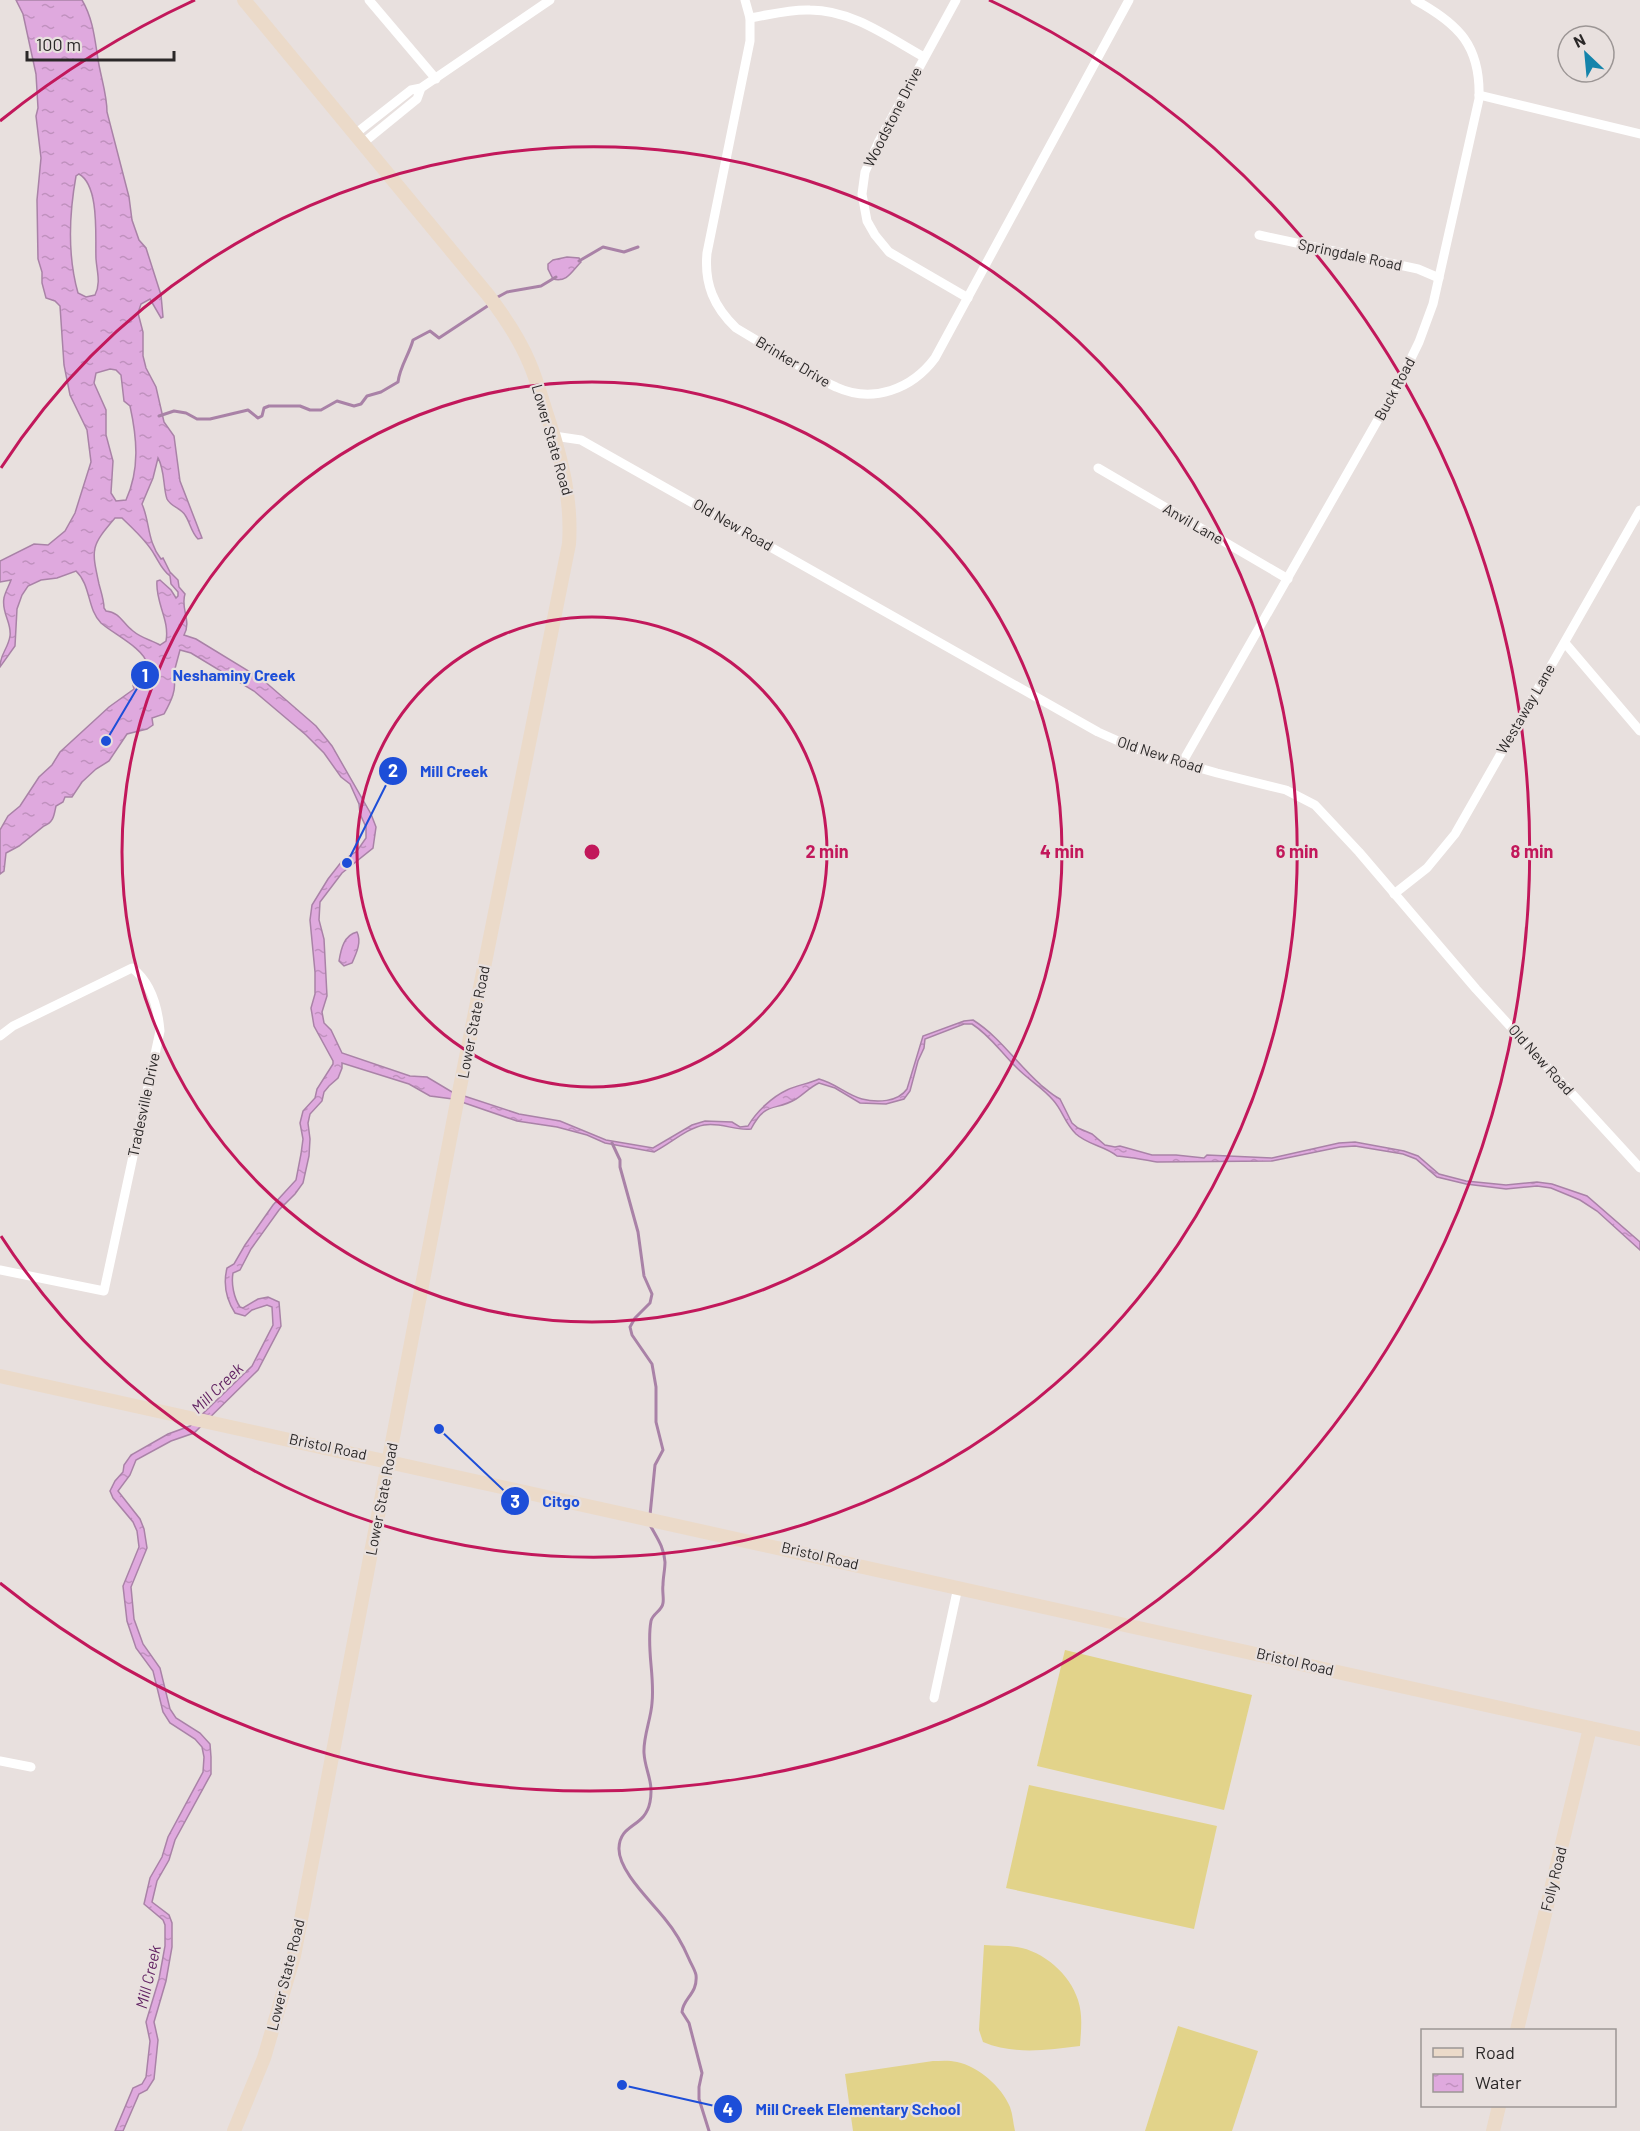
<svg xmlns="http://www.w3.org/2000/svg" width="1640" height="2131" viewBox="0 0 1640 2131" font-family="Barlow,sans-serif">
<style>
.grass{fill:#e2d38a}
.water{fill:url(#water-ripples);stroke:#a982a7;stroke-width:1.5;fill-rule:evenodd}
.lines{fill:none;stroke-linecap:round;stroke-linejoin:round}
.stream{stroke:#a982a7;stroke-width:3}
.street{stroke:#fff;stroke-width:9}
.secondary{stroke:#ebdac9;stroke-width:14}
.ring{fill:none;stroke:#c2185b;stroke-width:3}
.labels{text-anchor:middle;stroke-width:4.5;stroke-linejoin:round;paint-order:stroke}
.street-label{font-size:15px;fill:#2b2828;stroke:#e8e0de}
.water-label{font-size:16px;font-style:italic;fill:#622363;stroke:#e8e0de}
.centre{fill:#c2185b;stroke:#e8e0de;stroke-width:3}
.ring-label{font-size:18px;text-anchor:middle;font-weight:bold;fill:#c2185b;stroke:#e8e0de;stroke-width:4.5;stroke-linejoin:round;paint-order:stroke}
.leader{fill:none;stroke:#1d4ed8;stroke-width:2}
.callout-dot{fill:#1d4ed8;stroke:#e8e0de;stroke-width:2}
.mark-label{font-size:18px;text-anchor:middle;font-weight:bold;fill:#fff}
.callout-label{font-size:16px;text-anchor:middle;font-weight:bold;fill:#1d4ed8;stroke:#e8e0de;stroke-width:4.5;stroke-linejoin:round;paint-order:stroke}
</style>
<defs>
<pattern id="water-ripples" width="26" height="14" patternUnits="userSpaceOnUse" patternTransform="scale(1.5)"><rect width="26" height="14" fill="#dfa9de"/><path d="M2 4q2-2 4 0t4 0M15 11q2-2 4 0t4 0" fill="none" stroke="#c091be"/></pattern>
</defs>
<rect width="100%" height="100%" fill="#e8e0de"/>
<g class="grass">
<polygon points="1065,1650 1252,1695 1224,1810 1037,1766"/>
<polygon points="1029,1785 1217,1826 1194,1929 1006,1888"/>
<path d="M 984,1945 C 995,1946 1006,1945 1017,1947 C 1043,1951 1070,1974 1078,2000 C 1083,2015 1081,2031 1080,2046 C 1047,2050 1014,2055 983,2042 L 979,2030 Z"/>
<polygon points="1178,2026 1258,2051 1232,2131 1145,2131"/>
<path d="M 933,2061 C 940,2061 949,2060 957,2062 C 978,2066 1002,2087 1010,2107 C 1013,2115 1013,2123 1015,2131 L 853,2131 L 845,2074 Z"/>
</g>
<g class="water">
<path d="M 16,0 L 82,0 C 94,20 95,43 99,65 C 102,81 107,96 107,112 L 129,197 L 132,220 L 139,240 L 146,248 L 161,295 L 163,317 L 161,318 L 150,299 L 141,304 L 138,313 L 143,332 L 143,356 L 146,368 L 156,387 L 164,422 L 174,436 L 180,481 L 202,538 L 198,539 C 191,532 190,522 185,515 C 181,508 171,507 167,499 C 163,488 165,470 158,458 L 153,478 L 142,504 C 150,522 147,541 161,559 L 163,558 L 170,572 L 178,580 L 179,587 L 185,594 C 180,608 192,621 184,635 L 196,639 L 263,680 L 316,726 L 332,746 L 371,814 L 376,827 L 373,848 L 342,873 L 320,902 L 319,920 L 324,939 L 327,996 L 322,1012 L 324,1023 L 331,1030 L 342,1053 L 410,1076 L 427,1077 L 452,1092 L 519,1114 L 560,1121 L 606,1140 L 653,1148 L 692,1125 L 705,1121 L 732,1122 L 740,1127 L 748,1126 C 756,1112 772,1097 787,1090 C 797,1085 808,1084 819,1079 C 835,1083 847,1095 862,1099 C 877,1103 898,1102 907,1089 L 923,1036 L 964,1021 L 973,1020 C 1000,1037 1017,1064 1041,1085 C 1047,1090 1052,1095 1060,1099 L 1072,1123 L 1078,1128 L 1092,1134 L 1105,1145 L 1115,1147 L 1120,1146 L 1152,1155 L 1176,1155 L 1204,1158 L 1207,1155 L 1272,1158 L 1339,1143 L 1355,1142 L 1404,1151 L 1418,1156 L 1439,1174 L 1466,1181 L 1506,1185 L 1537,1182 L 1552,1184 L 1587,1196 L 1640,1242 L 1640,1250 L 1597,1211 L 1580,1200 L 1551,1188 L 1537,1186 L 1506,1189 L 1466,1184 L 1437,1177 L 1416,1159 L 1403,1154 L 1355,1146 L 1340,1147 L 1272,1161 L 1157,1162 C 1142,1160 1132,1157 1117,1156 C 1105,1146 1088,1145 1076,1134 C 1064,1122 1063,1111 1053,1100 C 1043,1088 1029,1080 1018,1069 C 1002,1054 991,1036 972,1024 L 964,1024 L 925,1039 L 924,1048 L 918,1061 L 910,1091 L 904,1099 L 886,1104 L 860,1103 L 835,1088 L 819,1083 C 810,1087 804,1094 796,1099 C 775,1112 766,1100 751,1129 C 735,1131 721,1122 704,1125 C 687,1128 670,1144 654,1152 L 605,1143 L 587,1135 L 557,1127 L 517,1121 L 453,1099 L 430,1096 L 409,1084 L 342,1063 L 342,1068 L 338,1078 L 329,1086 L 324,1092 L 322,1101 L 310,1114 L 308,1123 L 310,1139 L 309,1156 L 303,1183 L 295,1194 L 279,1210 L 251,1249 L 240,1270 L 233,1273 C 231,1284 234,1298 240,1307 L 243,1308 L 258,1299 L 268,1297 L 279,1302 L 281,1326 L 258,1370 L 194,1433 L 171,1441 L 136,1460 L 130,1475 L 118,1491 L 140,1519 L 144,1529 L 147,1548 L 131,1587 L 134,1619 L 143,1644 L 160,1668 L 170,1709 L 176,1718 L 200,1733 L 210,1744 L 211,1757 L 211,1774 L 175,1840 L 169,1860 L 157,1881 L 152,1902 L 169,1915 L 172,1923 L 172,1947 L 166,1981 L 154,2022 L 158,2040 L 154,2079 L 147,2090 L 139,2094 L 123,2131 L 115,2131 L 133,2088 L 142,2084 L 146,2077 L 150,2041 L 146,2022 L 159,1979 L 165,1946 L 165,1925 L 163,1920 L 144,1904 L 150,1878 L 162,1857 L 168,1837 L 203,1772 L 204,1757 L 202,1747 L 195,1739 L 170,1723 L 163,1712 L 153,1671 L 136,1648 L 127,1621 L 123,1586 L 139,1547 L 137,1531 L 133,1522 L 113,1498 L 110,1491 L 115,1481 L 123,1472 L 124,1465 L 131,1455 L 168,1434 L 190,1426 L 252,1366 L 273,1325 L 272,1307 L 267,1305 L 252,1310 L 245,1316 L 235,1313 C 226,1299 223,1284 227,1268 L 234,1264 L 245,1245 L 273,1205 L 296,1180 L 301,1154 L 303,1139 L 300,1123 L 303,1111 L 315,1098 L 317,1089 L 333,1064 L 333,1061 L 314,1026 L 311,1008 L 315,994 L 315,972 L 310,920 L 312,905 L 328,879 L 342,861 L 357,851 L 366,838 L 366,827 L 360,814 L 359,804 L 350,784 L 341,777 L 324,753 L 306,735 L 254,691 L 191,653 L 180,650 L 173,676 C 178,689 170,703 164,714 L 152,718 L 153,725 L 147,729 L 127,734 L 109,761 L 96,769 L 82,782 L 72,797 L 65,797 L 63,802 L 56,806 C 54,815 54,822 44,826 L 19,846 L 6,853 L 4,871 L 0,874 L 0,830 L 8,816 L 20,806 L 39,777 L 52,765 L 60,752 L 109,707 L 134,689 C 131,678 128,670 144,668 L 147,664 C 145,649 112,633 101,623 C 87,609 91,585 76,571 L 57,578 L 41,580 L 28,586 L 22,595 L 17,609 L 15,646 L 0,667 C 0,654 8,649 10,636 C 12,623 1,612 4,598 C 5,592 9,586 11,580 L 0,582 L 0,561 L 34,544 L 48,545 L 65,531 L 75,513 L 91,462 L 87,430 L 70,395 L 64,365 L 60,306 L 55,301 L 46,298 L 42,283 L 42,272 L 38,259 L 37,200 L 41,158 L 36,116 L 38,108 L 36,74 L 23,14 ZM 79,174 C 100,186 95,238 96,259 C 97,272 101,283 95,295 L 86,297 L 78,293 C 67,254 69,215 76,176 ZM 110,369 L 116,370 L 121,375 L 124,401 L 130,406 C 137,438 140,469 126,500 L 116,501 L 111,493 L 113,461 L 106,435 L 106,410 L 94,383 L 96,373 ZM 115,518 L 122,518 C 133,529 146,540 154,554 C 159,562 162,570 170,576 L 171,584 L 178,592 L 178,596 L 176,598 L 171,590 L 160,580 L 157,581 C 155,602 170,620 166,641 L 160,645 C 151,640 141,638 133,631 C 123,624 120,612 106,611 L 104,608 C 104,600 101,592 99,584 C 91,548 91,546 115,518 Z"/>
<path d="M 567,257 L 579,258 L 581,262 C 572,271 567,283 553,279 L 548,269 L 548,264 L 553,260 Z"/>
<path d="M 357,932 C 362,942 356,954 352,963 L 344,966 L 339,961 C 341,949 344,935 357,932 Z"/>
</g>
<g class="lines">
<g class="stream">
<polyline points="579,261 603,247 624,252 638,247"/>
<polyline points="496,298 507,292 541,286 556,277"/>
<path d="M 159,416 L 174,411 L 186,413 L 197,419 L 210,419 L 248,410 L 258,418 L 262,416 L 264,408 L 269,406 L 300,406 L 310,410 L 321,410 L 337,401 L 354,406 L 361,404 L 367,396 L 381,392 L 398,382 C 400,366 409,355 413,340 L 430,331 L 439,338 L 489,305"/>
<polyline points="612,1143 620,1160 620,1167 638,1232 644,1276 652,1294 650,1303 635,1318 630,1327 632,1335 652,1364 656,1387 656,1422 663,1450 655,1465 650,1515"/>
<path d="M 650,1525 C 657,1538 664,1547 665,1562 C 665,1570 663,1577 663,1585 C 662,1591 664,1598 663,1603 C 662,1611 653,1613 651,1621 C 646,1648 655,1676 652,1703 C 651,1719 643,1737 644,1753 C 645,1771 654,1781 650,1802 C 645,1828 620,1823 619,1848 C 618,1871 652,1902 665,1919 C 675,1931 683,1945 689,1959 C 691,1964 695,1970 696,1975 C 698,1994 683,1998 682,2012 L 689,2023 L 702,2073 L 699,2087 L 699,2099 L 709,2131"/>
</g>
<g class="street">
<polyline points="369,0 436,79"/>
<path d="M 745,0 L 750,18 L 750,41 L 707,253 C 704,284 714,307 736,328 C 756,340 776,352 796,364 C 809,372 822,381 836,387 C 873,404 912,389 935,358 L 1129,0"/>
<polyline points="956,0 878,143 865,172 862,194 867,221 875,235 889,252 968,298"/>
<path d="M 750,18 C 769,15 790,9 810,10 C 852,10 888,37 924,57"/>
<polyline points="1479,95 1640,134"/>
<polyline points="355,134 411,90 421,88 550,0"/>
<polyline points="363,143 417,99 421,88"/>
<polyline points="1259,235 1418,269 1439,278"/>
<polyline points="554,436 581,440 1098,732 1134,748 1157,756 1217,773 1286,790 1315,805 1359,852 1476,989 1640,1168"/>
<polyline points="1098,468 1288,579"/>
<polyline points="1565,643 1640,731"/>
<path d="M 1182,763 L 1400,381 L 1419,342 L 1433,304 L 1479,99 C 1481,46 1459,24 1415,0"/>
<polyline points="1394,894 1427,868 1455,834 1640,510"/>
<path d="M 0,1036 L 13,1026 L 132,968 C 151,982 158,1008 160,1031 L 104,1291 L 0,1270"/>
<polyline points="934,1698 958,1587"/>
<polyline points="0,1761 31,1767"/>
</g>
<g class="secondary">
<polyline points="0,1376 1640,1739"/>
<polyline points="1517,2030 1590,1728"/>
<path d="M 234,2131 L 264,2058 L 294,1956 L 457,1102 L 569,544 C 572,500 562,460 548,418 C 542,400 537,380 529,362 C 519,338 504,316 488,295 L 244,0"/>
<polyline points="1493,2131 1499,2106"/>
</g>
</g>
<g class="ring">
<circle cx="592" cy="852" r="235"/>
<circle cx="592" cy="852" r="470"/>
<path d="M1 468A705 705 0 1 1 1 1236"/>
<path d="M0 121A940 940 0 0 1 195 0M989 0A940 940 0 1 1 0 1583"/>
</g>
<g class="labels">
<g class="street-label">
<text transform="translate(893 117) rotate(-63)" y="5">Woodstone Drive</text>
<text transform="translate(1350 255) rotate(12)" y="5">Springdale Road</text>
<text transform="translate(793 362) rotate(31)" y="5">Brinker Drive</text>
<text transform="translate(1395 389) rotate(-62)" y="5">Buck Road</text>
<text transform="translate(552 440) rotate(74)" y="5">Lower State Road</text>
<text transform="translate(1193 524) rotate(30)" y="5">Anvil Lane</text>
<text transform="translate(733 525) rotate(30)" y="5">Old New Road</text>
<text transform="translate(1526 709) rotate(-60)" y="5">Westaway Lane</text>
<text transform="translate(1160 755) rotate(18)" y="5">Old New Road</text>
<text transform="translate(474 1022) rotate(-79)" y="5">Lower State Road</text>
<text transform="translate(1541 1060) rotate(48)" y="5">Old New Road</text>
<text transform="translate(144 1105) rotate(-78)" y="5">Tradesville Drive</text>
<text transform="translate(328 1447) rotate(12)" y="5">Bristol Road</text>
<text transform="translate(382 1499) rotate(-79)" y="5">Lower State Road</text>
<text transform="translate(820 1556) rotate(13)" y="5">Bristol Road</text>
<text transform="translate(1295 1662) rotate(13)" y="5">Bristol Road</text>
<text transform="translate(1554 1879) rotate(-76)" y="5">Folly Road</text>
<text transform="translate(286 1975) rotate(-76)" y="5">Lower State Road</text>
</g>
<g class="water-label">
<text transform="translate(217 1388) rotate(-44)" y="6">Mill Creek</text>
<text transform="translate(148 1977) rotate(-77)" y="6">Mill Creek</text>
</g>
</g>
<circle cx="592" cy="852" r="9" class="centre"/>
<g class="ring-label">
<text x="827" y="858">2 min</text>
<text x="1062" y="858">4 min</text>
<text x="1297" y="858">6 min</text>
<text x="1532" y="858">8 min</text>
</g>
<path class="leader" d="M106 741L145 675M347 863L393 771M439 1429L515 1501M622 2085L728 2109"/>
<g class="callout-dot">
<circle cx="106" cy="741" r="6"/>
<circle cx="347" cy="863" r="6"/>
<circle cx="439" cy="1429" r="6"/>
<circle cx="622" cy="2085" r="6"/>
<circle cx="145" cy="675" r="15"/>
<circle cx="393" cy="771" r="15"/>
<circle cx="515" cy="1501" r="15"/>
<circle cx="728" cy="2109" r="15"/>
</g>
<g class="mark-label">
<text x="145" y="682">1</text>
<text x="393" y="777">2</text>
<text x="515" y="1508">3</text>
<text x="728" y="2116">4</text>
</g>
<g class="callout-label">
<text x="234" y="681">Neshaminy Creek</text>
<text x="454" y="777">Mill Creek</text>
<text x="561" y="1507">Citgo</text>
<text x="858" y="2115">Mill Creek Elementary School</text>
</g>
<rect x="1421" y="2029" width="195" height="78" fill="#e8e0de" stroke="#9c9695" stroke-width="1.5"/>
<rect x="1433" y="2048" width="30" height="9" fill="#ebdac9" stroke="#9c9695" stroke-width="1.5"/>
<text x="1475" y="2059" font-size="18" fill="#2b2828">Road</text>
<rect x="1433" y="2074" width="30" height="18" fill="url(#water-ripples)" stroke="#9c9695" stroke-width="1.5"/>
<text x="1475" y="2089" font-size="18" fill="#2b2828">Water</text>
<g transform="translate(1586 54) rotate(334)"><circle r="28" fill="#e8e0de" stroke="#9c9695" stroke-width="1.5"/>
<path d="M0-4.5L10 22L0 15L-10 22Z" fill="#1484ab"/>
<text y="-9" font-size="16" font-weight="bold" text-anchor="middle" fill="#2b2828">N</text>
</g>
<path d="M27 51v9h147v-9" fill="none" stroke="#2b2828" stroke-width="3"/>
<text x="36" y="51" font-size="18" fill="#2b2828" stroke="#e8e0de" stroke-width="4.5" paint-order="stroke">100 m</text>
</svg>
